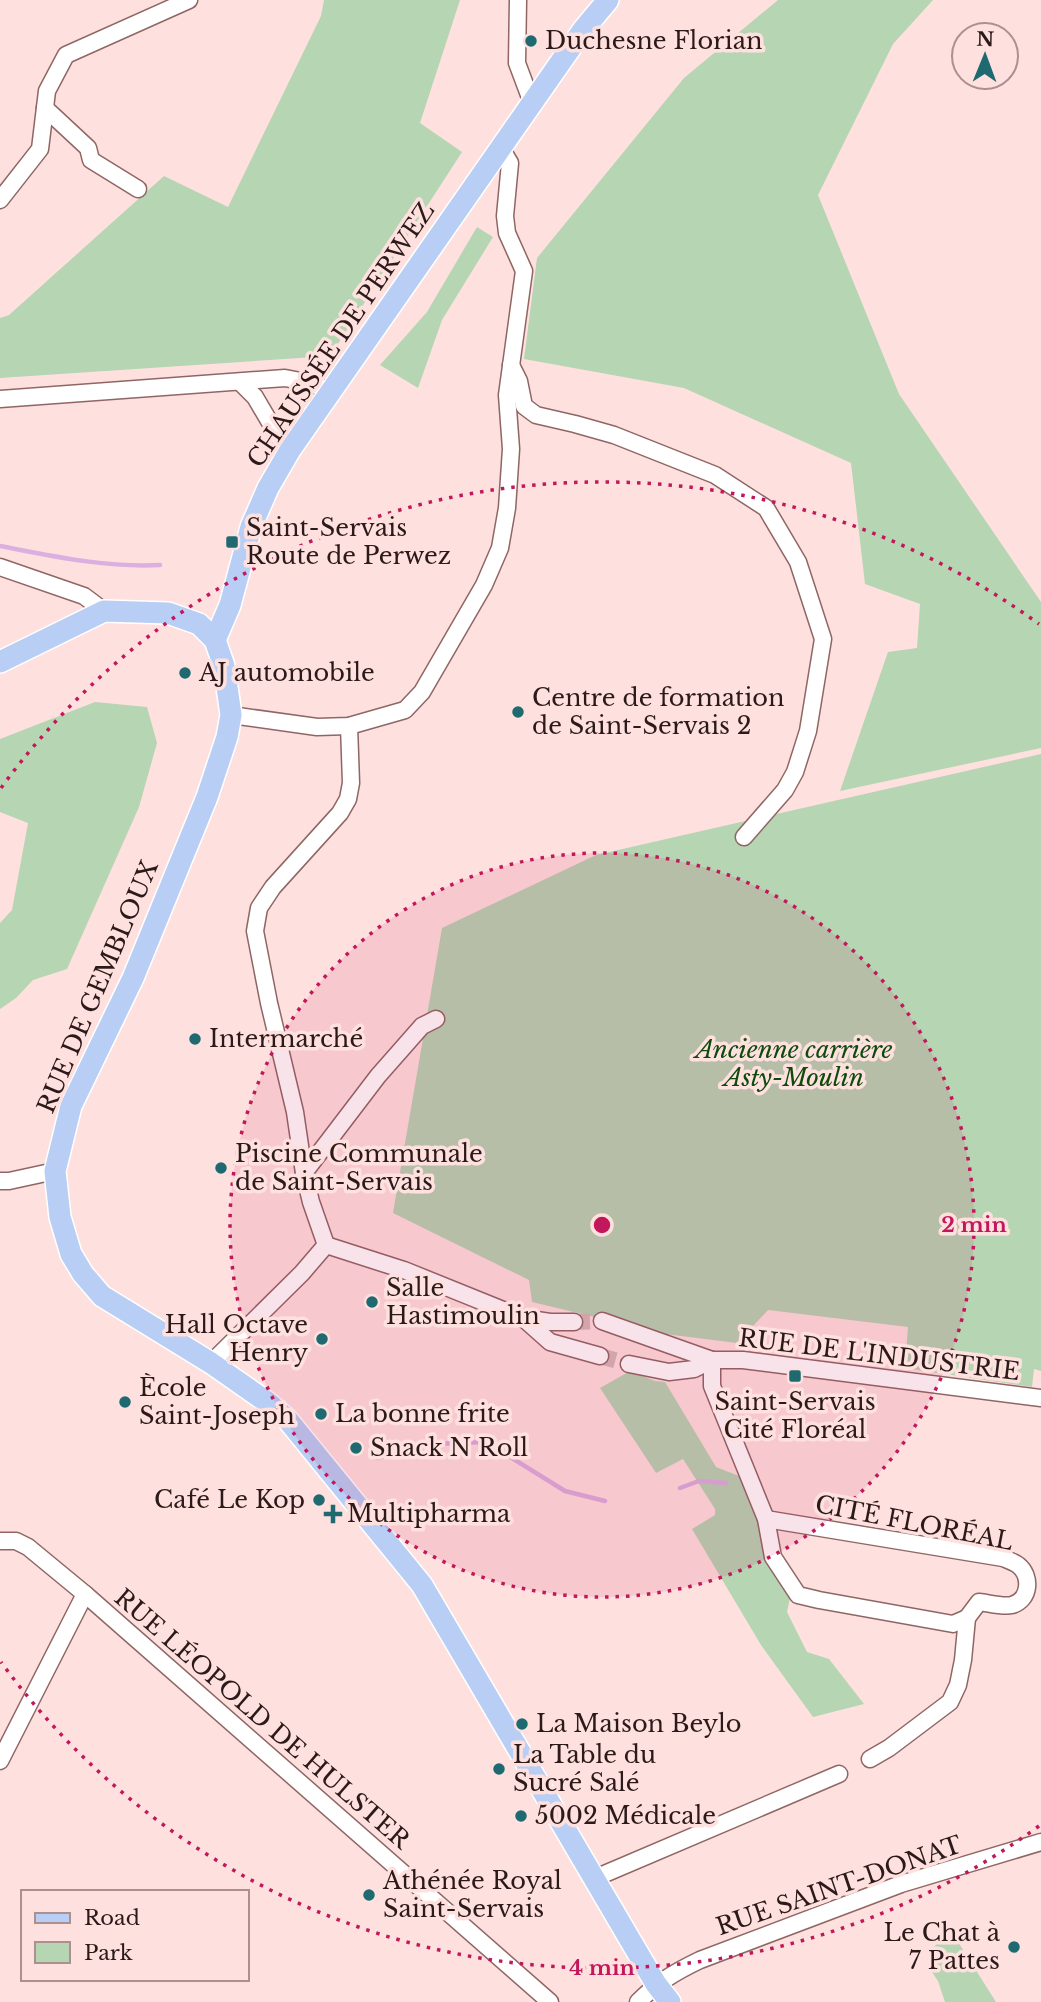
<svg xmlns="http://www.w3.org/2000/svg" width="1041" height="2002" viewBox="0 0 1041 2002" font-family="'Libre Baskerville',serif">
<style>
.green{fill:#b6d5b2}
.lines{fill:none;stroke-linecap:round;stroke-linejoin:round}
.stream{stroke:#dbb0e0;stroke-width:4.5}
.minor-tunnel{stroke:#d4b9b7;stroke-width:16;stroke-dasharray:16 8;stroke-linecap:butt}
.minor-casing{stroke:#8f6664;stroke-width:19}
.major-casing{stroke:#fff;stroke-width:24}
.minor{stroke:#fff;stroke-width:16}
.major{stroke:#b8cef5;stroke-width:21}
.ring{fill:none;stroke:#c2185b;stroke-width:3.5;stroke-dasharray:3.5 7}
.poi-dot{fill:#1e6a70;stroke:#fee1df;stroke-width:2.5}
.labels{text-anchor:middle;stroke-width:7;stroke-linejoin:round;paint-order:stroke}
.poi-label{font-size:24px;fill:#2b1a19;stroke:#fee1df;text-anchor:start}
.street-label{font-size:24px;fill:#2b1a19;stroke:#fee1df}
.park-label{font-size:24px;font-style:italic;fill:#0e4b0b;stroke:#fee1df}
.centre{fill:#c2185b;stroke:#fee1df;stroke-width:3.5}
.ring-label{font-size:21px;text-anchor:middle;font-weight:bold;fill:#c2185b;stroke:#fee1df;stroke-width:7;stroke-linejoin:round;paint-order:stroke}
</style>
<rect width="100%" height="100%" fill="#fee1df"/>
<g class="green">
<polygon points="324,0 460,0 420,123 462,152 330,356 0,378 0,318 9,315 164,176 228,207 321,16"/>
<polygon points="778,0 933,0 893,44 818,195 899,394 1041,602 1041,748 840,791 888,652 917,648 920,604 865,584 851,463 684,388 524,359 537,258 684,78"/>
<polygon points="477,227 493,237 442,320 418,388 380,365 427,312"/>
<polygon points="95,702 147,707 157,743 139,807 67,969 33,980 16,998 0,1009 0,923 12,910 28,823 0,812 0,739"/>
<polygon points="1041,754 1041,1371 1034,1369 1032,1387 905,1368 908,1327 768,1310 737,1343 665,1334 532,1302 529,1280 393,1213 442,928 596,855"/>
<polygon points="630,1371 655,1381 665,1382 716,1467 744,1478 757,1510 764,1543 790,1598 787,1612 807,1652 829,1659 864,1704 813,1717 761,1645 692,1529 715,1515 715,1509 683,1459 656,1473 600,1388"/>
<polygon points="947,1936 955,1937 996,2002 945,2002 938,1981 928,1966 931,1949"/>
</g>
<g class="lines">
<g class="stream">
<path d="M 0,546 C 52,556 107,568 160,565"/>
<polyline points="377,1458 434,1444 486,1442 565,1491 605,1501"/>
<polyline points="680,1488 699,1481 726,1483"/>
</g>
<g class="minor-tunnel">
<polyline points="574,1322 602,1321"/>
<polyline points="600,1356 629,1364"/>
</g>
<g class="minor-casing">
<g id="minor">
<polyline points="518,0 517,63 532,103"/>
<polyline points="45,108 88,148 91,160 138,189"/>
<polyline points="0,200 40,149 47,91 66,55 189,0"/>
<polyline points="511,365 519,381 524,406 536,415 575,424 614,435 715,475 766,508 798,562 823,639 808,731 795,772 785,790 744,837"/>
<polyline points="240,382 255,397 282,443 290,450"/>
<polyline points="0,399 285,378 311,383 330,392"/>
<polyline points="0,567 84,596 104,611"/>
<polyline points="231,715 317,727 349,726 405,710 422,692 484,585 500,548 507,508 511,449 507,395 524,271 507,233 505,216 510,163 501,148"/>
<polyline points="304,1173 378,1076 422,1026 436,1019"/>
<polyline points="0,1181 9,1181 55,1171"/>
<polyline points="326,1245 311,1202 304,1173 295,1112 269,1003 255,931 259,908 273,887 340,813 348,799 351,783 349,726"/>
<polyline points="326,1245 404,1270 523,1318 550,1322 574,1322"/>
<polyline points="523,1318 550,1342 600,1356"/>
<polyline points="602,1321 712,1360"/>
<polyline points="712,1360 712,1386 766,1519 773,1557 798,1595 819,1600 953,1624 967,1618"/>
<polyline points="211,1363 302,1273 326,1245"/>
<polyline points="629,1364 669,1372 694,1369 712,1360 743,1360 1041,1398"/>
<path d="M 766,1519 L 1003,1558 C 1008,1560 1014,1562 1018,1565 C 1032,1576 1030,1600 1012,1605 C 1002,1607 989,1603 979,1602 L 967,1618 L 963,1660 L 958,1685 L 950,1702 L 889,1748 L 870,1759"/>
<polyline points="0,1541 16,1541 28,1547 85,1594 550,2002"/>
<polyline points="0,1761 85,1594"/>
<polyline points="595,1878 839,1774"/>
<path d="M 638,2002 C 658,1982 675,1972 700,1960 L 901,1884 L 1041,1842"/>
</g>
</g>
<g class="major-casing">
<g id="major">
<polyline points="215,640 230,605 251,527 268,488 290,450 583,30 608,0"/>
<polyline points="0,662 104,611 168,613 199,624 215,640 224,666 231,715 227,737 207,797 133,978 71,1106 55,1171 60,1217 71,1254 83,1274 102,1296 211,1363 267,1402 287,1419 422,1585 656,1984 670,2002"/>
</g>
</g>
<use href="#minor" class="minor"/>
<use href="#major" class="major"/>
</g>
<circle cx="602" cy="1225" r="372" fill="#c2185b" fill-opacity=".12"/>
<g class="ring">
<circle cx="602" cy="1225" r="372"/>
<path d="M1039 1826A743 743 0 0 1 1 1662M1 788A743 743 0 0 1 1039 624"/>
</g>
<g class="poi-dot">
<circle cx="531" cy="41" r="7"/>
<rect x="225" y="535" width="14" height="14" rx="3.5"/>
<circle cx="185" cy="673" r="7"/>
<circle cx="518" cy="712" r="7"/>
<circle cx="195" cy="1039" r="7"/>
<circle cx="221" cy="1168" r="7"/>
<circle cx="372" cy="1302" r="7"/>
<circle cx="322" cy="1339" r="7"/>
<rect x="788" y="1369" width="14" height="14" rx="3.5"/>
<circle cx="125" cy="1402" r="7"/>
<circle cx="321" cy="1414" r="7"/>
<circle cx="356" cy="1448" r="7"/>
<circle cx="319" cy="1500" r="7"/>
<path d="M329.5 1503.5h7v7h7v7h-7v7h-7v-7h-7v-7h7z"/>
<circle cx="522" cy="1724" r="7"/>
<circle cx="499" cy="1769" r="7"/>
<circle cx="521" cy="1816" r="7"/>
<circle cx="369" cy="1895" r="7"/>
<circle cx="1014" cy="1947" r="7"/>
</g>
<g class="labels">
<g class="poi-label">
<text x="545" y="49">Duchesne Florian</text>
<text x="246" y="536">Saint-Servais<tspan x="246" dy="28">Route de Perwez</tspan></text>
<text x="199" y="681">AJ automobile</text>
<text x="532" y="706">Centre de formation<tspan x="532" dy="28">de Saint-Servais 2</tspan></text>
<text x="209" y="1047">Intermarché</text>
<text x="235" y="1162">Piscine Communale<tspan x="235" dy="28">de Saint-Servais</tspan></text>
<text x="386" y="1296">Salle<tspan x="386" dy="28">Hastimoulin</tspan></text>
<text x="308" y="1333" text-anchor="end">Hall Octave<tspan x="308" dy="28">Henry</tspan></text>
<text x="139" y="1396">Ècole<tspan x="139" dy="28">Saint-Joseph</tspan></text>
<text x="795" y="1410" text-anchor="middle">Saint-Servais<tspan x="795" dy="28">Cité Floréal</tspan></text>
<text x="335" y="1422">La bonne frite</text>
<text x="370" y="1456">Snack N Roll</text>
<text x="305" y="1508" text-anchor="end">Café Le Kop</text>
<text x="347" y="1522">Multipharma</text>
<text x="536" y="1732">La Maison Beylo</text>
<text x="513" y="1763">La Table du<tspan x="513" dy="28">Sucré Salé</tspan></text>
<text x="535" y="1824">5002 Médicale</text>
<text x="383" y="1889">Athénée Royal<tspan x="383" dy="28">Saint-Servais</tspan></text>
<text x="1000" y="1941" text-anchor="end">Le Chat à<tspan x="1000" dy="28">7 Pattes</tspan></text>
</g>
<g class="street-label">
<text transform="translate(341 335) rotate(-56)" y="8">CHAUSSÉE DE PERWEZ</text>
<text transform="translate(98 987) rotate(-67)" y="8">RUE DE GEMBLOUX</text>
<text transform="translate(879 1355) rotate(7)" y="8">RUE DE L'INDUSTRIE</text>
<text transform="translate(914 1523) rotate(11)" y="8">CITÉ FLORÉAL</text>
<text transform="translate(262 1719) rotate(41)" y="8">RUE LÉOPOLD DE HULSTER</text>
<text transform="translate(839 1886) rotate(-19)" y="8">RUE SAINT-DONAT</text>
</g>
<g class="park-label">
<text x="794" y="1058">Ancienne carrière<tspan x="794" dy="28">Asty-Moulin</tspan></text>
</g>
</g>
<circle cx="602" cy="1225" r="10" class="centre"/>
<g class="ring-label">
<text x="974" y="1232">2 min</text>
<text x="602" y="1975">4 min</text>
</g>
<rect x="21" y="1890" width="228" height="91" fill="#fee1df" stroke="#aa9190" stroke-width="2"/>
<rect x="35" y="1913" width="35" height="10" fill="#b8cef5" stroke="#aa9190" stroke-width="2"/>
<text x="84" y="1925" font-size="21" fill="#2b1a19">Road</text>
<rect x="35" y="1942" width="35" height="21" fill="#b6d5b2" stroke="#aa9190" stroke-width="2"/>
<text x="84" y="1960" font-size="21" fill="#2b1a19">Park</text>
<g transform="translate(985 56) rotate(1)"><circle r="33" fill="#fee1df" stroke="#aa9190" stroke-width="2"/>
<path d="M0-5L12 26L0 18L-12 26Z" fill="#1e6a70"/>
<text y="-10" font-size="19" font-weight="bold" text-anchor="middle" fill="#2b1a19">N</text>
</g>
</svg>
